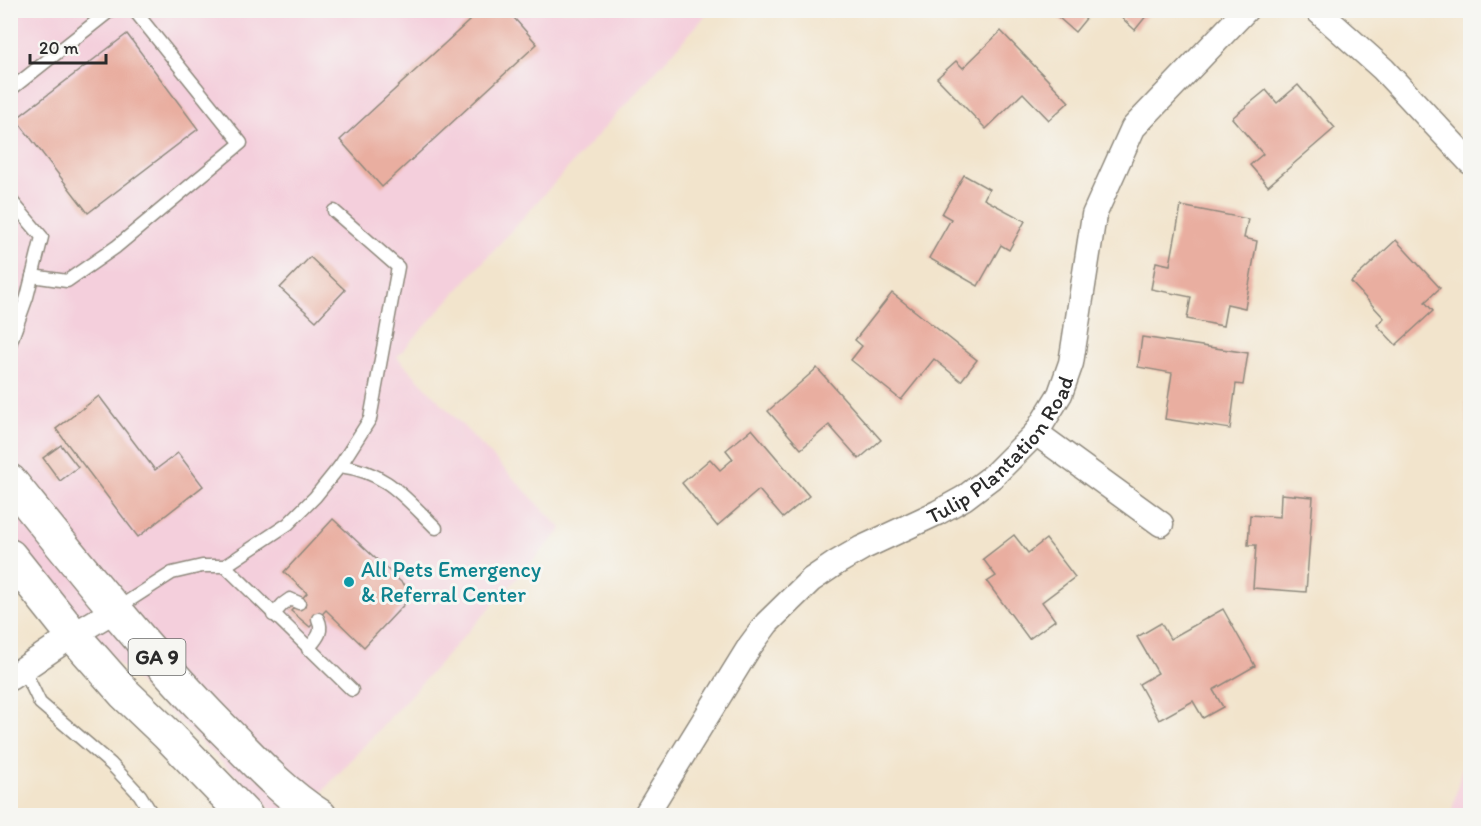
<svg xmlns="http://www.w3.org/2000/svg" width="1481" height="826" viewBox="0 0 1481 826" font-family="Itim,sans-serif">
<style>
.built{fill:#f4cfdc}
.building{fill:#e9aea0}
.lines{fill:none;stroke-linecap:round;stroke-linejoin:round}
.service-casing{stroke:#8e887c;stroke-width:15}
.minor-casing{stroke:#8e887c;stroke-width:27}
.primary-casing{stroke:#8e887c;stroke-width:36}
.service{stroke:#fff;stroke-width:12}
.minor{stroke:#fff;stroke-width:24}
.primary{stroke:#fff;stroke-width:33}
.culture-dot{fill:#0f9aa8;stroke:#f6f6f2;stroke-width:2}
.labels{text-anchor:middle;stroke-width:6;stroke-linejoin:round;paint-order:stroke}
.shield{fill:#f6f6f2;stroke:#686867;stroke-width:1.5}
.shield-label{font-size:21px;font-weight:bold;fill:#2b2b2b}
.street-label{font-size:22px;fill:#2b2b2b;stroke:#f6f6f2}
.culture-label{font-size:22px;fill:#0d838f;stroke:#f6f6f2;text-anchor:start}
</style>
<rect width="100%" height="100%" fill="#f6f6f2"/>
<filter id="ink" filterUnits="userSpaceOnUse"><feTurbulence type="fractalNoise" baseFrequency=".0167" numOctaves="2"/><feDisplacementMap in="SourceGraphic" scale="12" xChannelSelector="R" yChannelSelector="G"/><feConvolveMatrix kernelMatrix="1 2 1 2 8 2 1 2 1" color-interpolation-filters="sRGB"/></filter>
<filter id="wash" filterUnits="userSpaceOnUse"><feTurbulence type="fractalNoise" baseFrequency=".008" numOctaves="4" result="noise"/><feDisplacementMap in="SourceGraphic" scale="24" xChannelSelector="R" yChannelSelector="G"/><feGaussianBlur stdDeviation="1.35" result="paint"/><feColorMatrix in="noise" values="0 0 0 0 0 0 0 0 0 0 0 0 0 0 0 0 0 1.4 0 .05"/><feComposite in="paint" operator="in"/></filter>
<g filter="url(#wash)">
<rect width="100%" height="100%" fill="#f2e4cc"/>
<g class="built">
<polygon points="11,11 710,11 397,357 562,529 301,815 277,815 28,577 11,587"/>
<polygon points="1470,732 1470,815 1451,815"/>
</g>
<g id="blocks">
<g class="building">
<polygon points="481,10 507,10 537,44 382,187 340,140"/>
<polygon points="1050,10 1093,10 1075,32"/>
<polygon points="1113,10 1151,10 1135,30"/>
<polygon points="1001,31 1069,102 1049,120 1023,93 986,129 937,78 956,61 963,68"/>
<polygon points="127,34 198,129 88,213 16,119"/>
<polygon points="1298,85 1335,128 1268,186 1250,165 1263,154 1232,118 1266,90 1277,103"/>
<polygon points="964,175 989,189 984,199 1025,221 1009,250 1001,245 978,286 929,258 951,219 942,214"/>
<polygon points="1181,206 1248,219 1244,238 1257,241 1245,308 1227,304 1223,326 1187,319 1191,297 1151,289 1156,262 1170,265"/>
<polygon points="1396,240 1440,288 1425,302 1433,311 1396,345 1377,325 1384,318 1351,282"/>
<polygon points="310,257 345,290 316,321 280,288"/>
<polygon points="892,293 977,360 961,381 934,359 901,400 851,360 862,346 855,340"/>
<polygon points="1142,337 1248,353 1243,385 1236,384 1230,429 1165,419 1172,373 1138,367"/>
<polygon points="817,368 881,440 859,459 829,425 801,449 768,411"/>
<polygon points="99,396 155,470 178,453 203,486 138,537 56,429"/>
<polygon points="1470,401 1470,433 1469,434 1465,402"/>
<polygon points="752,429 809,496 783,518 759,490 717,526 682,483 710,459 720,470 733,459 726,450"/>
<polygon points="61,445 78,467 60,481 43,458"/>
<polygon points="1281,494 1313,497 1306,592 1253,588 1256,545 1248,545 1250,515 1280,517"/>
<polygon points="333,519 414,594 364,647 326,610 310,627 291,611 307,593 284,572"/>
<polygon points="1014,535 1028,553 1046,539 1075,577 1042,602 1055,620 1029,639 987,582 996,576 983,559"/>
<polygon points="1223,609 1255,666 1213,690 1223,707 1203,718 1193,701 1159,720 1139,684 1158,673 1137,637 1161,623 1170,639"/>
</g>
</g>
</g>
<g filter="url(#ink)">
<use href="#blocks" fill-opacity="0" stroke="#8e887c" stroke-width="1.5"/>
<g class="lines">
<g class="service-casing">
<g id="service">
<polyline points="10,90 111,10"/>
<polyline points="10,199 42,237 27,297 10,344"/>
<polyline points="32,276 67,281 116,247 241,143 134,10"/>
<path d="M 340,466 C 387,472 404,497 436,528"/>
<polyline points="225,566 352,690"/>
<polyline points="116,609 172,573 202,566 225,566 288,524 315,497 340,466 370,419 398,267 334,211"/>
<polyline points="273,615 283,604 290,599 299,603"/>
<path d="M 308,649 C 317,638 324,632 318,619"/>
<polyline points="24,670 40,703 111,764 140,795 153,816"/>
</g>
</g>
<g class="minor-casing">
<g id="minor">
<polyline points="1317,10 1383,69 1470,162"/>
<polyline points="1036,433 1161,524"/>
<polyline points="10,678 73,635 115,610"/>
<path id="s1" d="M 645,816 L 750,646 L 767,623 L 811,580 L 836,563 L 862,548 L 937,513 L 964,498 L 993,476 L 1036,433 L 1060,394 L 1071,363 L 1094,215 L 1133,128 L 1246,10"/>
</g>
</g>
<g class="primary-casing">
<g id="primary">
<path d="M 10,481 C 82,570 153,660 234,740 C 260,767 288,796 320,816"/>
<polyline points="10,556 73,635 125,694 168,735 246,816"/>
</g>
</g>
<use href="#service" class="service"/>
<use href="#minor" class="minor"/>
<use href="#primary" class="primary"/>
</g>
</g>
<circle class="culture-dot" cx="349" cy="582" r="6"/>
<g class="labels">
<rect class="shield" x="128.5" y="639" width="57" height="36" rx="4.5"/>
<g class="shield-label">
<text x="157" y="664">GA 9</text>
</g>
<g class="street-label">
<text dy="8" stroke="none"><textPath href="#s1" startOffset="524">Tulip Plantation Road</textPath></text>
</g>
<g class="culture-label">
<text x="361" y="577">All Pets Emergency<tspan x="361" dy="25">&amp; Referral Center</tspan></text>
</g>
</g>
<rect width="1481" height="826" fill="none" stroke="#f6f6f2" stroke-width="36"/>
<path d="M30 54v9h76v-9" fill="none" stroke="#2b2b2b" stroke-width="3"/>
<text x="39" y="54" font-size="18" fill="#2b2b2b" stroke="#f6f6f2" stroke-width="4.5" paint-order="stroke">20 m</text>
</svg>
